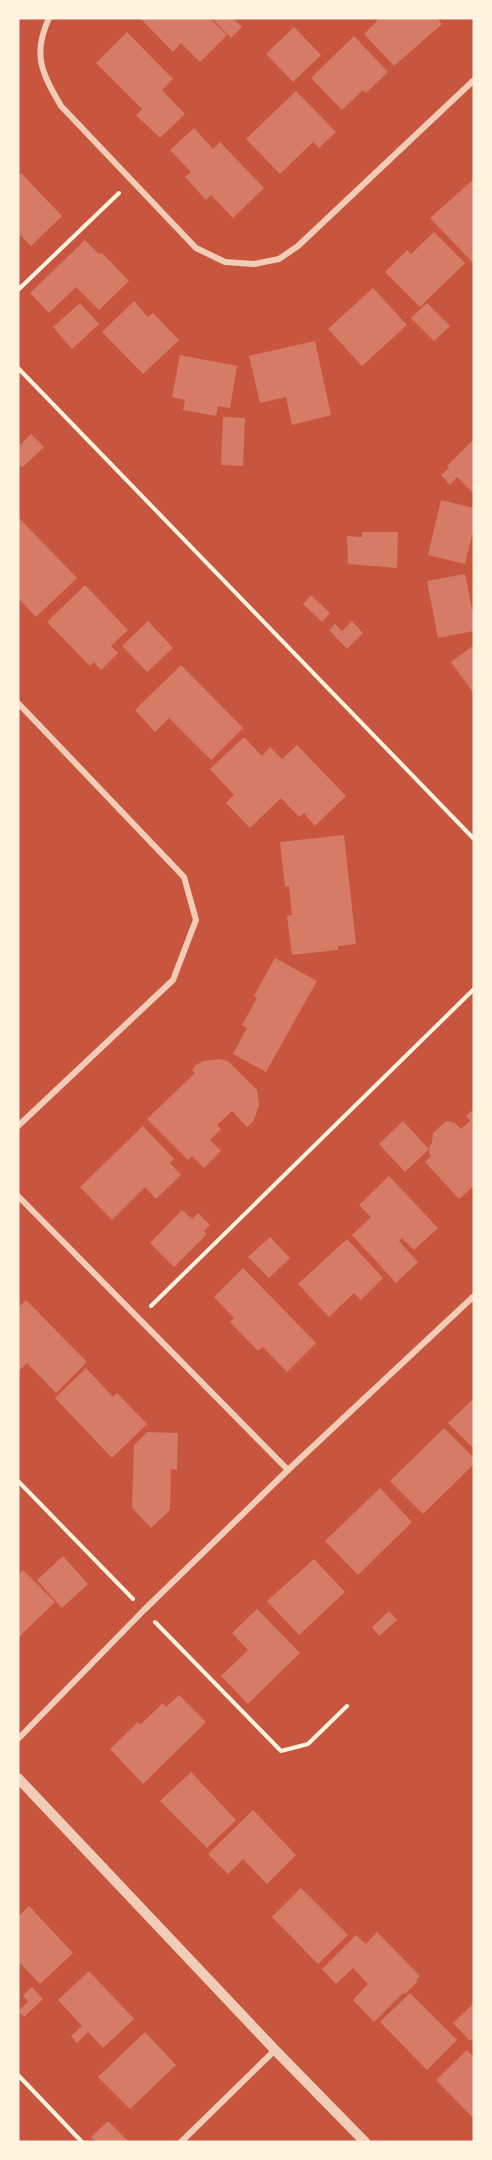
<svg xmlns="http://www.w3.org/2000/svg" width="492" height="2160" viewBox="0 0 492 2160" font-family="Commissioner,sans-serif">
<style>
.building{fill:#d67c66}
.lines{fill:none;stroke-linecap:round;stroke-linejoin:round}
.path{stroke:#fff3e0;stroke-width:4}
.minor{stroke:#f1ccb7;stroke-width:6}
.tertiary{stroke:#f1ccb7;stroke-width:10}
</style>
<rect width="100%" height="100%" fill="#c8553d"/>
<g class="building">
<polygon points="140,18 210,18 227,35 200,62 181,43 173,52"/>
<polygon points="212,18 233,18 242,27 231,38"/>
<polygon points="380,18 436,18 442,24 394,66 364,34"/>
<polygon points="294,27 321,55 293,82 266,54"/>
<polygon points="127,32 173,79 162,90 185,114 160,138 136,115 142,109 96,63"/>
<polygon points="354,36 388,72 366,93 363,90 342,110 311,78"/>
<polygon points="296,91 336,132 319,148 313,142 280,174 246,139"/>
<polygon points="194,128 213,149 220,142 264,188 233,218 211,195 206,200 185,177 191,172 170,150"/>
<polygon points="21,173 62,216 31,246 18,233 18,176"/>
<polygon points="474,179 474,264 430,218"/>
<polygon points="434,232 465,263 420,307 385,272 407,250 411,254"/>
<polygon points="85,240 99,254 102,253 129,281 99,310 76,287 49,313 30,293"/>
<polygon points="373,288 407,325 362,366 328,329"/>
<polygon points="134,301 148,317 153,313 179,340 143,374 102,332"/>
<polygon points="80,303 99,324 72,349 53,327"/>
<polygon points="427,303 450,326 434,341 411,318"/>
<polygon points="315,341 331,415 292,425 286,397 260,403 249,356"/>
<polygon points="180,355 237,366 230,408 218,406 216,416 183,410 185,400 172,397"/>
<polygon points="223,417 245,418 243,466 221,465"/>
<polygon points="31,434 44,447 23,467 18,465 18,447"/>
<polygon points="474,439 474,494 457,477 450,485 441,475 449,468 447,466"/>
<polygon points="441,500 474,508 474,527 465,564 428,555"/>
<polygon points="18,517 77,578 36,617 18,598"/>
<polygon points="362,532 398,532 397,568 348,564 347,536 362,537"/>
<polygon points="465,574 474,619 474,631 438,638 427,581"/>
<polygon points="85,585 128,630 111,646 118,653 101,670 94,662 90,666 47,622"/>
<polygon points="311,595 330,613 322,622 303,604"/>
<polygon points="148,621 173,648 147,672 122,646"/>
<polygon points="352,621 363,633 347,649 329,630 335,624 342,631"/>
<polygon points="474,645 474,694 451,662"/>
<polygon points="181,665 243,728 211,760 169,718 155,732 135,710"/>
<polygon points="244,737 262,756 270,747 282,759 297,745 346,796 315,826 304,813 299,817 281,798 250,828 226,803 234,795 210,769"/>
<polygon points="344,835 356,944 338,946 338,950 292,955 287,916 292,915 289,886 285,887 280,842"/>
<polygon points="275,958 317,981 266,1072 233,1054 247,1028 242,1025 257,998 254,996"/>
<polygon points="219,1059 228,1061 257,1090 259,1105 253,1122 247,1127 232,1111 217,1125 221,1129 210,1140 221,1151 204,1168 192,1156 188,1160 147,1119 195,1073 192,1070 196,1065 203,1061"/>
<polygon points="474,1109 474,1186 459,1199 425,1162 431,1156 429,1153 430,1145 432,1143 433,1133 446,1121 455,1123 461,1129 470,1121 466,1116"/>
<polygon points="403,1121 429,1149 405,1172 379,1144"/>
<polygon points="143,1126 174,1159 170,1163 181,1175 156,1199 145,1187 112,1220 80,1187"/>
<polygon points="389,1176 438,1228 414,1250 402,1238 399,1241 418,1262 396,1283 352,1235 371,1217 359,1205"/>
<polygon points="182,1210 192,1219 198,1213 210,1225 204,1231 207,1234 174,1267 150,1243"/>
<polygon points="270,1237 290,1258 269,1278 248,1257"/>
<polygon points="347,1239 383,1278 361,1300 354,1293 329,1317 298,1284"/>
<polygon points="243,1268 316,1343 287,1372 263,1347 258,1351 230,1322 234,1318 214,1297"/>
<polygon points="26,1300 87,1362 56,1393 27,1363 18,1372 18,1308"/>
<polygon points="86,1368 113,1397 117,1393 147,1424 112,1458 55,1398"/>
<polygon points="474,1398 474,1449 448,1423"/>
<polygon points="444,1428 474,1458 474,1464 423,1514 390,1481"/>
<polygon points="147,1432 178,1433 177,1470 171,1469 170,1510 151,1528 132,1508 134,1445"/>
<polygon points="380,1488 412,1522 358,1575 325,1541"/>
<polygon points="63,1556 88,1584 62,1608 37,1580"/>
<polygon points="314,1559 345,1592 299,1635 267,1601"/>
<polygon points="23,1570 55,1602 18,1638 18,1575"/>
<polygon points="257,1609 300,1653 248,1704 221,1676 248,1650 232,1633"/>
<polygon points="389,1611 397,1620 379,1636 372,1627"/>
<polygon points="179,1695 206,1722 143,1784 110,1749 138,1722 140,1725 163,1703 166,1707"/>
<polygon points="191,1772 236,1820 207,1848 160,1801"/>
<polygon points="253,1810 296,1855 267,1884 243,1859 228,1874 208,1854"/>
<polygon points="301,1888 348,1935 318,1964 272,1917"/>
<polygon points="29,1906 73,1953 40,1984 18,1961 18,1917"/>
<polygon points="377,1932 420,1976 416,1980 418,1981 405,1994 403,1993 374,2022 353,2000 368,1984 353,1968 336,1984 322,1969 356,1935 366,1944"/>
<polygon points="89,1971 134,2019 103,2048 88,2032 77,2043 71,2036 82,2026 58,2000"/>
<polygon points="32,1987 43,1999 24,2017 18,2011 28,2002 23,1995"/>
<polygon points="410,1993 457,2040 427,2070 380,2022"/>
<polygon points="474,2003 474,2037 470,2041 453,2023"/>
<polygon points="145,2032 176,2065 130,2109 98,2077"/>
<polygon points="467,2050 474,2058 474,2119 436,2080"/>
<polygon points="108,2121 129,2142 96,2142 91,2137"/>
</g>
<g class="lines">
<g class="path">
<polyline points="18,290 119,193"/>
<polyline points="18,368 474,839"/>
<polyline points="151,1306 474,989"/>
<polyline points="18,1481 133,1599"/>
<polyline points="155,1622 281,1751 308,1744 347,1706"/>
<polyline points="18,2075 82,2142"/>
</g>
<g class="minor">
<path d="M 49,18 C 32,55 42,73 61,106 L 196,248 L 225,262 L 254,264 L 279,259 L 298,246 L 474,80"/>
<polyline points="18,703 184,877 196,920 173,980 18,1126"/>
<polyline points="18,1196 288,1470"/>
<polyline points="18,1739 144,1610 288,1470 474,1296"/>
<polyline points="181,2142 275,2050"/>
</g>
<polyline class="tertiary" points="18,1778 275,2050 365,2142"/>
</g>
<rect width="492" height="2160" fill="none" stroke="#fff3e0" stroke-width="39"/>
</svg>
